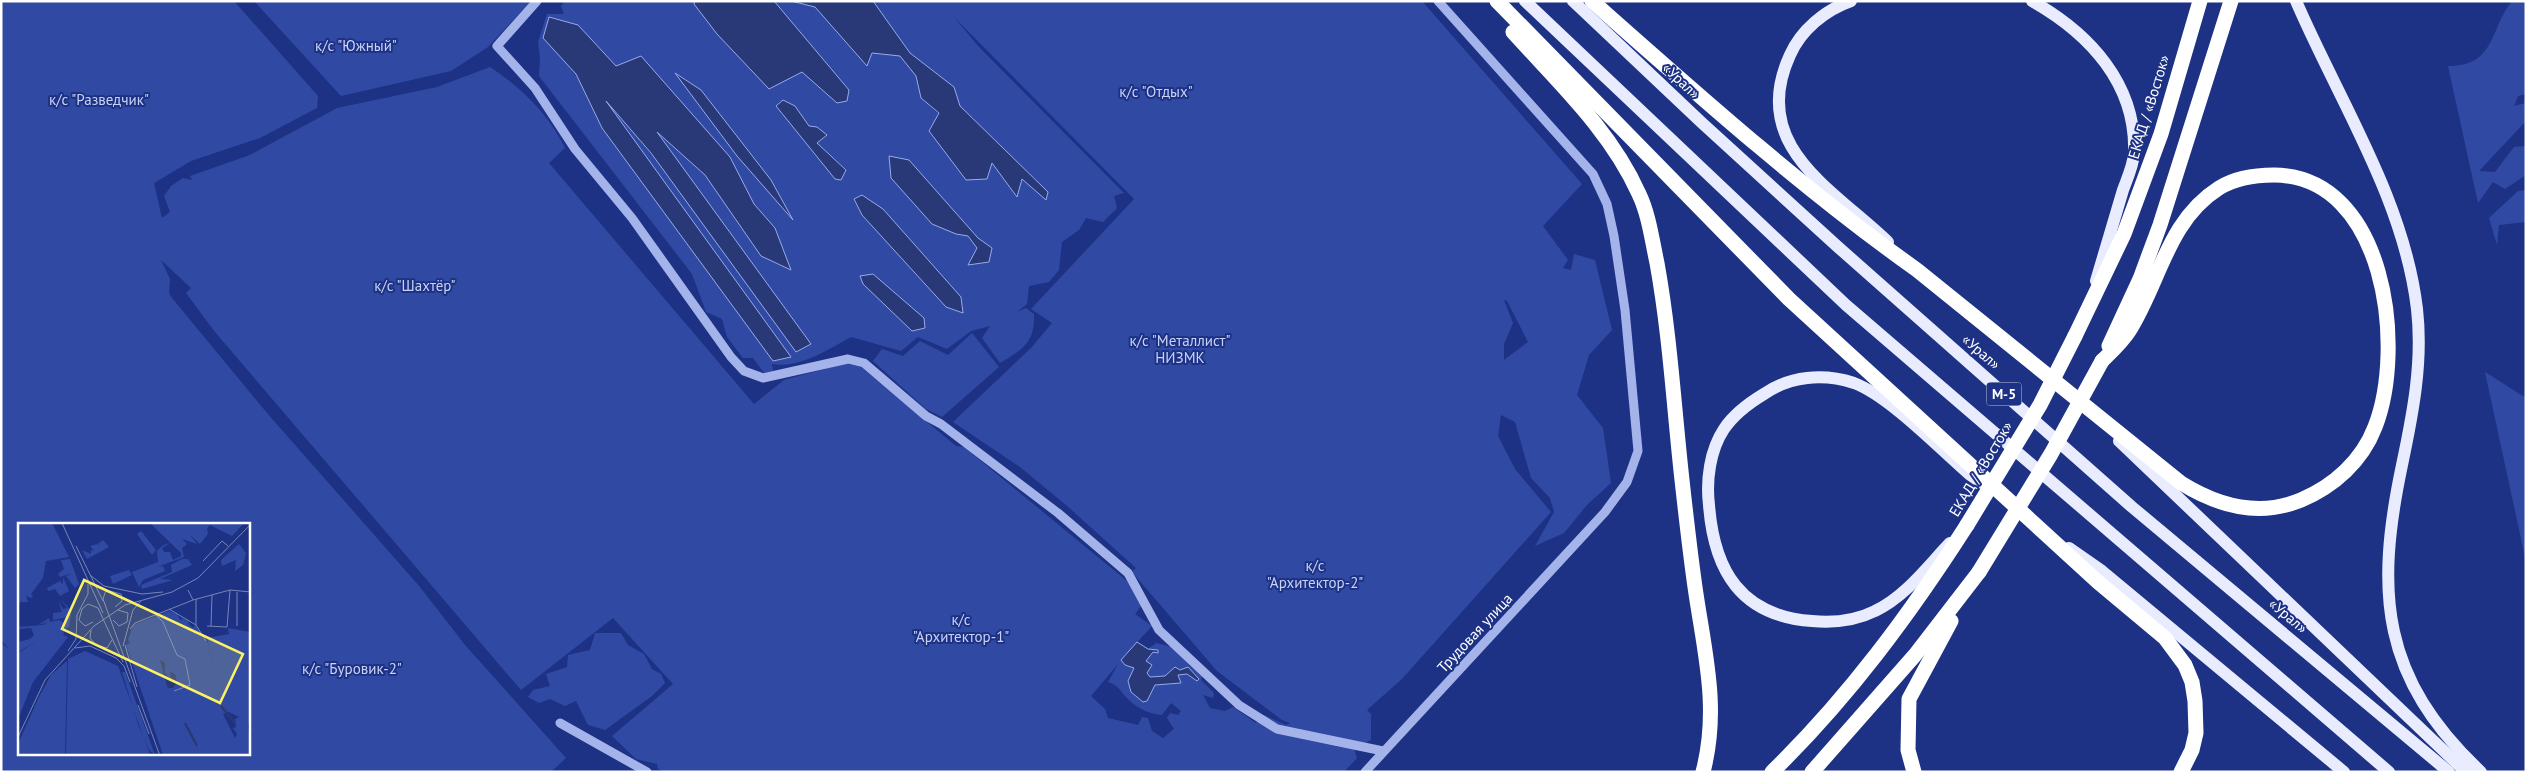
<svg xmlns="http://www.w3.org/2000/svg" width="2527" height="773" viewBox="0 0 2527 773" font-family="'PT Sans',sans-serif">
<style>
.green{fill:#304aa3;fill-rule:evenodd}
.water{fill:#293977;stroke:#97abec}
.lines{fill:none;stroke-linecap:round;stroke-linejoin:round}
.minor{stroke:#a4b4eb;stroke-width:9}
.major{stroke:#e8ecfe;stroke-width:12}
.highway{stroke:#fff;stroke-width:15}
.highway-bridge{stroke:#fff;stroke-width:15}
.labels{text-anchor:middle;stroke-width:4;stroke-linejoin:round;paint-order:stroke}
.shield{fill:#1d3285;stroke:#bbc2da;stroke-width:1}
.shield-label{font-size:14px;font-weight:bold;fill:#fff}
.park-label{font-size:15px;fill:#c9d3f8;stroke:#1d3285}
.street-label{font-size:15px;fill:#fff;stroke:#1d3285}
.inset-river{fill:none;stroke:#293977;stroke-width:2.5}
.inset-road{fill:none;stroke:#7784b6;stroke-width:1}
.view{fill:#fbf162;fill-opacity:0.15;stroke:#fbf162;stroke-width:2.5}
.inset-edge{fill:none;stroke:#fff;stroke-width:2.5}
</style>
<rect width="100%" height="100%" fill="#1d3285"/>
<g class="green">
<path d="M 1,1 L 234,1 L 318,96 L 317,108 L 260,138 L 191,161 L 154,183 L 162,218 L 170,212 L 164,196 L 171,186 L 183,178 L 192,180 L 190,176 L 250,155 L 337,108 L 437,87 L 490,67 C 521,87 549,115 565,148 L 549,163 L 754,404 L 784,380 L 846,363 L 861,367 L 956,446 L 964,447 L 1127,581 L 1141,606 L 1135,614 L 1152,626 L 1121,660 L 1125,665 L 1134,668 L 1128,681 L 1131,692 L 1143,702 L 1147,700 L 1155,685 L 1180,683 L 1178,675 L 1187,674 L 1197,681 L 1199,679 L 1175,667 L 1165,676 L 1150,677 L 1147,673 L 1145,661 L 1153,652 L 1158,650 L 1148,649 L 1156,643 L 1172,647 L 1187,658 L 1189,665 L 1203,675 L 1201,680 L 1214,693 L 1213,698 L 1203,695 L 1210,708 L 1225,711 L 1233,707 L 1256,723 L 1264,715 L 1286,725 L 1290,723 L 1282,720 L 1217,671 L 1132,572 L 1136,568 L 1066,505 L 1020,467 L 953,422 L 1031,348 L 1052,323 L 1031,309 L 1134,199 L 954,17 L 979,47 L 1124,193 L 1114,196 L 1117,208 L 1103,222 L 1086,218 L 1079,230 L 1062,242 L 1059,270 L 1049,282 L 1029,286 L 1027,304 L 1017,312 L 1026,308 L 1034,314 C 1035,343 1023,349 1000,363 L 982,338 L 990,326 L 971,331 L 947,349 L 918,337 L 901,351 L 851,337 C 828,350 798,369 772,364 L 773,371 L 764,373 L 753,358 L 743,358 L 727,337 L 722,319 L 706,312 L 692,274 L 539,76 L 540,58 L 538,42 L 547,14 L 564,14 L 561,6 L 565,1 L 695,1 L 694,4 L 802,72 L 849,90 L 774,1 L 791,1 L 815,7 L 867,65 L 872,53 L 900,56 L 916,76 L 921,98 L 992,163 L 1017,197 L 1021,178 L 1046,199 L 1048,192 L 960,106 L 954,87 L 910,53 L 873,1 L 1422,1 L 1582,184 L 1543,226 L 1568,260 L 1563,268 L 1571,270 L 1574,254 L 1595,260 L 1612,330 L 1589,355 L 1577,395 L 1603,428 L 1611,483 L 1587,505 L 1564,533 L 1535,546 L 1554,512 L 1550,498 L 1531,478 L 1515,422 L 1501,415 L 1498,436 L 1515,469 L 1551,512 L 1402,679 L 1367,710 L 1371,714 L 1371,740 L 1354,749 L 1357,758 L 1344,772 L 665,772 L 658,769 L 657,764 L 636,759 L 612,736 L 673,684 L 613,618 L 521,690 L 215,332 L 186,293 L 191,288 L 161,260 L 170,279 L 169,293 L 172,298 L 267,413 L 420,587 L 465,645 L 566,758 L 551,772 L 1,772 L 1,643 L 9,649 L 1,640 ZM 578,25 L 616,66 L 730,157 L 754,204 L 775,228 L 790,270 L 761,256 L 705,175 L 654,129 L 810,345 L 600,93 L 643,184 L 602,128 L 576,74 ZM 783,100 L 795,106 L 809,127 L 826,136 L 817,143 L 846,169 L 835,179 L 776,106 ZM 909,160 L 978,238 L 992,248 L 977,248 ZM 854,200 L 883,209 L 961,297 L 963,313 L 946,307 L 862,215 ZM 1504,300 L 1507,301 L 1528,342 L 1504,360 L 1504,344 L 1513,323 ZM 19,524 L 249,524 L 249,754 L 19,754 ZM 1118,664 L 1108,682 C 1120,686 1120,692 1129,700 C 1138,709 1150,714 1162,715 L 1171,703 L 1181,711 L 1178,715 L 1170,713 L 1167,718 L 1174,729 L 1163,738 L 1152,731 L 1148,718 L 1142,717 L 1138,725 L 1108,718 L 1105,709 L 1091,696 Z"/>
<polygon points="254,1 531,1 488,47 451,71 341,96"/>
<path d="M 2512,1 L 2526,1 L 2526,94 L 2518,96 L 2514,106 L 2526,103 L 2526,121 L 2479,171 L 2495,172 L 2514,147 L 2526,146 L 2526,175 L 2505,189 L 2493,182 L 2478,203 L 2448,66 C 2496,66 2489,30 2512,1 Z"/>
<polygon points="2526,190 2526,222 2499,225 2497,245 2489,218 2518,191"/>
<polygon points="972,333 999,367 942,417 926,409 873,361 882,349 903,356 920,341 948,355"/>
<polygon points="2485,372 2526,398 2526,562"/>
<polygon points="595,633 621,633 628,645 644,654 652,669 661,674 665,683 652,696 605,730 588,725 576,701 565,706 550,699 539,703 528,697 533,690 550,686 546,674 567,667 568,655 590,650"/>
</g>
<g class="water">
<polygon points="695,1 774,1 849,90 847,101 837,103 802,72 769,89 717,34 694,4"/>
<polygon points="791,1 873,1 910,53 954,87 960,106 1048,192 1046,200 1022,179 1017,197 992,163 987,179 966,180 929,131 939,113 921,98 916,76 900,56 872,53 867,66 815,7"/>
<polygon points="549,17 578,25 616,66 641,56 730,157 754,204 775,228 791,270 761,256 705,175 657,132 811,344 796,352 651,153 606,101 791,357 773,361 602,128 576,74 543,38"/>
<polygon points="675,73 701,90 771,180 793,220 737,156"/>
<polygon points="783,100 795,106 809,126 817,127 827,135 817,143 846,170 841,180 835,179 776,106"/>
<polygon points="889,156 909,160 978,238 992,248 989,262 968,265 977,248 968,236 956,234 932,224 891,178"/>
<polygon points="862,195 883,209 961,297 963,313 946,307 862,215 854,199"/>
<polygon points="873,274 924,318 925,328 912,331 863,284 860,276"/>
<polygon points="1137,642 1148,649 1158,650 1158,653 1153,652 1146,661 1152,665 1147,673 1150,677 1165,676 1175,667 1180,670 1188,667 1199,679 1197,681 1187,674 1178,675 1181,683 1155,685 1147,701 1143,702 1131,692 1128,681 1134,668 1125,665 1121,660"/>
</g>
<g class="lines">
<g class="minor">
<polyline points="537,1 497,46 535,88 575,149 632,218 731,357 744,371 763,378 848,359 864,363 926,416 941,424 1058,513 1128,573 1159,630 1239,705 1277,729 1383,751"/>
<polyline points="560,723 647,772"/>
<polyline points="1365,772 1605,512 1627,482 1638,451 1625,310 1614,236 1607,204 1593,174 1438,1"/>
</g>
<g class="major">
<polyline points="1525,1 1846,305 2389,772"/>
<polyline points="1573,1 1701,122 1838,247 2132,507 2449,772"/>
<path d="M 1851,1 C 1825,10 1801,30 1790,55 C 1748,146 1833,189 1888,242"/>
<path d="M 2032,1 C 2089,33 2137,84 2134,154 C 2133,166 2127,179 2123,190 C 2114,221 2105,251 2096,281"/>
<path d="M 2296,1 C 2339,101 2404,199 2417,309 C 2423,362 2413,413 2402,465 C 2375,593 2381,678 2481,772"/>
<polyline points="2119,441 2466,772"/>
<path d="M 1950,543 C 1927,567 1905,597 1875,611 C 1855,621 1834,623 1812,621 C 1741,616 1714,571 1709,505 C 1706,480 1710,450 1724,429 C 1734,414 1749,403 1764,394 C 1790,376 1823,373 1854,383 C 1889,396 1939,448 1969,474 L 1982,483"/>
<polyline points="2069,548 2102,571 2344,772"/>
</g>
<g class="highway">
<polyline points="1497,1 1789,299 2098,582 2165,638 2185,665 2192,682 2195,701 2196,733 2192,750 2181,772"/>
<path d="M 1592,1 C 1697,94 1802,188 1917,270 L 2181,483 C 2218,506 2260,517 2301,500 C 2334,486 2362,461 2375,427 C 2406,348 2386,176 2274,175 C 2256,175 2235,178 2219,188 C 2167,221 2160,282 2129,331 C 2122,342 2111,352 2102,361"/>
<path d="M 1513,32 C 1559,83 1611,131 1639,194 C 1649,215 1652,240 1657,263 C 1670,335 1674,408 1682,480 C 1686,516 1690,552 1695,587 C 1704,651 1720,707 1703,772"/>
<polyline points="2075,336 2124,234 2161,134 2200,1"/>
<polyline points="2109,346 2140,279 2160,225 2231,1"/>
<path d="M 1772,772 C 1848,698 1910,614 1967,525"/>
<polyline points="1812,772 1915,655 1979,572"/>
<polyline points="1914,772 1908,750 1909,699 1951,621"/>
</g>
<g class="highway-bridge">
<polyline points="1967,525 2040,405 2075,336"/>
<polyline points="1979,572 2051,454 2102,361"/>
</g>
</g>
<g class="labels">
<rect class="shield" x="1986.5" y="382.5" width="35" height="23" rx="4"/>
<g class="shield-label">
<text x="2004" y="399">М-5</text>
</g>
<g class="park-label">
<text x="356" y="51">к/с "Южный"</text>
<text x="1156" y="97">к/с "Отдых"</text>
<text x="99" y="105">к/с "Разведчик"</text>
<text x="415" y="291">к/с "Шахтёр"</text>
<text x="1180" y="346">к/с "Металлист"<tspan x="1180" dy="17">НИЗМК</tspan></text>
<text x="1315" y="571">к/с<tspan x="1315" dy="17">"Архитектор-2"</tspan></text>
<text x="961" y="625">к/с<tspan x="961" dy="17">"Архитектор-1"</tspan></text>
<text x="352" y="674">к/с "Буровик-2"</text>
</g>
<g class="street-label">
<text transform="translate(1681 81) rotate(43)" y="5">«Урал»</text>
<text transform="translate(2149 107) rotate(-73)" y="5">ЕКАД / «Восток»</text>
<text transform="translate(1981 352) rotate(41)" y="5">«Урал»</text>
<text transform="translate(1981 469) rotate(-59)" y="5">ЕКАД / «Восток»</text>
<text transform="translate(2288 616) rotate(40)" y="5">«Урал»</text>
<text transform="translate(1475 633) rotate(-47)" y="5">Трудовая улица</text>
</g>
</g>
<g transform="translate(18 523)">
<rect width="232" height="232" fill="#1d3285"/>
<path d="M 0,0 L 34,0 L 51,34 L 28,38 L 25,55 L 13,71 L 15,73 L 13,75 L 8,73 L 10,79 L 2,79 L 0,84 ZM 132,0 L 226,0 L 214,13 L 192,2 L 189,5 L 190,11 L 182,21 L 171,11 L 179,21 L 164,16 L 169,21 L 164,25 L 166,34 L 139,44 L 145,43 L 147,48 L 125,57 L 121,64 L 114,49 L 140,39 L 139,28 L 145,22 L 152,20 L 144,25 L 146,29 L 152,29 L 155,37 L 163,33 L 163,30 ZM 123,8 L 138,27 L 134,32 L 119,11 ZM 85,17 L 91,24 L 69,36 L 64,27 L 73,31 L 73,27 L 76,28 L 72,23 L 79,21 L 82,24 L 80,21 ZM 221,21 L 228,30 L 225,42 L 217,48 L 218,37 L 204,43 L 203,37 ZM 52,36 L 61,61 L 57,65 L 48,53 L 55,50 L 42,54 L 40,51 L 46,46 L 43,37 ZM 164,36 L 170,36 L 174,42 L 142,56 L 155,57 L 124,66 L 123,62 L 154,49 L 153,42 ZM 111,47 L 114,52 L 95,61 L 92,53 ZM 45,54 L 51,68 L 42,73 L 37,66 L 30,68 L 29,65 L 42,58 L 45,61 ZM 42,76 L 52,86 L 50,90 L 46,90 L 53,91 L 51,104 L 43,107 L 47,107 L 45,112 L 50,114 L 15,159 L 0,196 L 0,130 L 21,117 L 0,129 L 0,119 L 12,116 L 16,112 L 13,105 L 0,106 L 0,104 L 25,102 L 30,99 L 20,102 L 31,95 L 32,99 L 41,97 L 46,100 L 50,94 L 35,97 L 35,90 L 44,89 L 40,78 L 45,86 L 49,85 ZM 151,88 L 159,91 L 163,98 L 164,95 L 170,98 L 169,92 L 171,102 L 175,105 L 177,102 L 190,120 L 199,157 L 189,115 L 211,111 L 210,105 L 233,109 L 233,200 L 230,202 L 231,209 L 232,204 L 232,232 L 145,232 L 108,122 L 112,120 L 110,117 L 115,102 ZM 143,139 L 147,140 L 147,150 L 154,160 L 152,149 L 157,152 L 159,159 L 154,165 L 149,163 ZM 211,189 L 221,194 L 217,196 L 218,204 L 215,205 L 219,211 L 217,215 L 205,191 ZM 67,128 L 100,143 L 132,232 L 48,232 L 50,136 ZM 49,138 L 47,232 L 0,233 L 0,221 L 21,174 L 33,152 ZM 104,149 L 107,149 L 137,232 L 131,227 L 120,201 Z" fill="#304aa3" fill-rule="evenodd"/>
<path d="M 142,137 L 147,140 L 147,150 L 154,158 L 152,149 L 157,151 L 159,159 L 155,165 L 150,165 Z" fill="#293977"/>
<path class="inset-river" d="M 203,183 L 217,200M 167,200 L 179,223"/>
<path class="inset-road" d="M 44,0 L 85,90M 58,23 L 85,78M 185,38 L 204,18 L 210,23M 72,52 L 86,63 L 124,71 L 145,69M 170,67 L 175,77 L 212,67 L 233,69M 97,84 L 104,78 L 103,71 L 88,67 L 85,76 L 142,233M 151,86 L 178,102 L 188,118M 138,92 L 145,99 L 159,132 L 167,136 L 172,162 L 156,168M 95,97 L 101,103 L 109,99 L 110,90 L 100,87M 75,99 L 67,103 L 61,97 L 64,86 L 70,81 L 80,85 L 105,139M 178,102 L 178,76M 189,103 L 209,104 L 212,67M 193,103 L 194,72M 219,103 L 219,69M 112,106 L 117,100 L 175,77M 73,107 L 72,115 L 78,122 L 89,125 L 94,117M 107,122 L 119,164M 105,123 L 115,87 L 123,78M 57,125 L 72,123 L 98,135 L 106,143 L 112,159M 50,128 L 58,116 L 59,92 L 70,71 L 70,61M 120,182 L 131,211M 0,214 L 27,157 L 76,103 L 107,82 L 154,69 L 180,55 L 233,1"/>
<path class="view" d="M 66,57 L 225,131 L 202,180 L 44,106 Z"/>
<rect width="232" height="232" class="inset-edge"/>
</g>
<rect width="2527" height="773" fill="none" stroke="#ffffff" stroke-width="5"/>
</svg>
